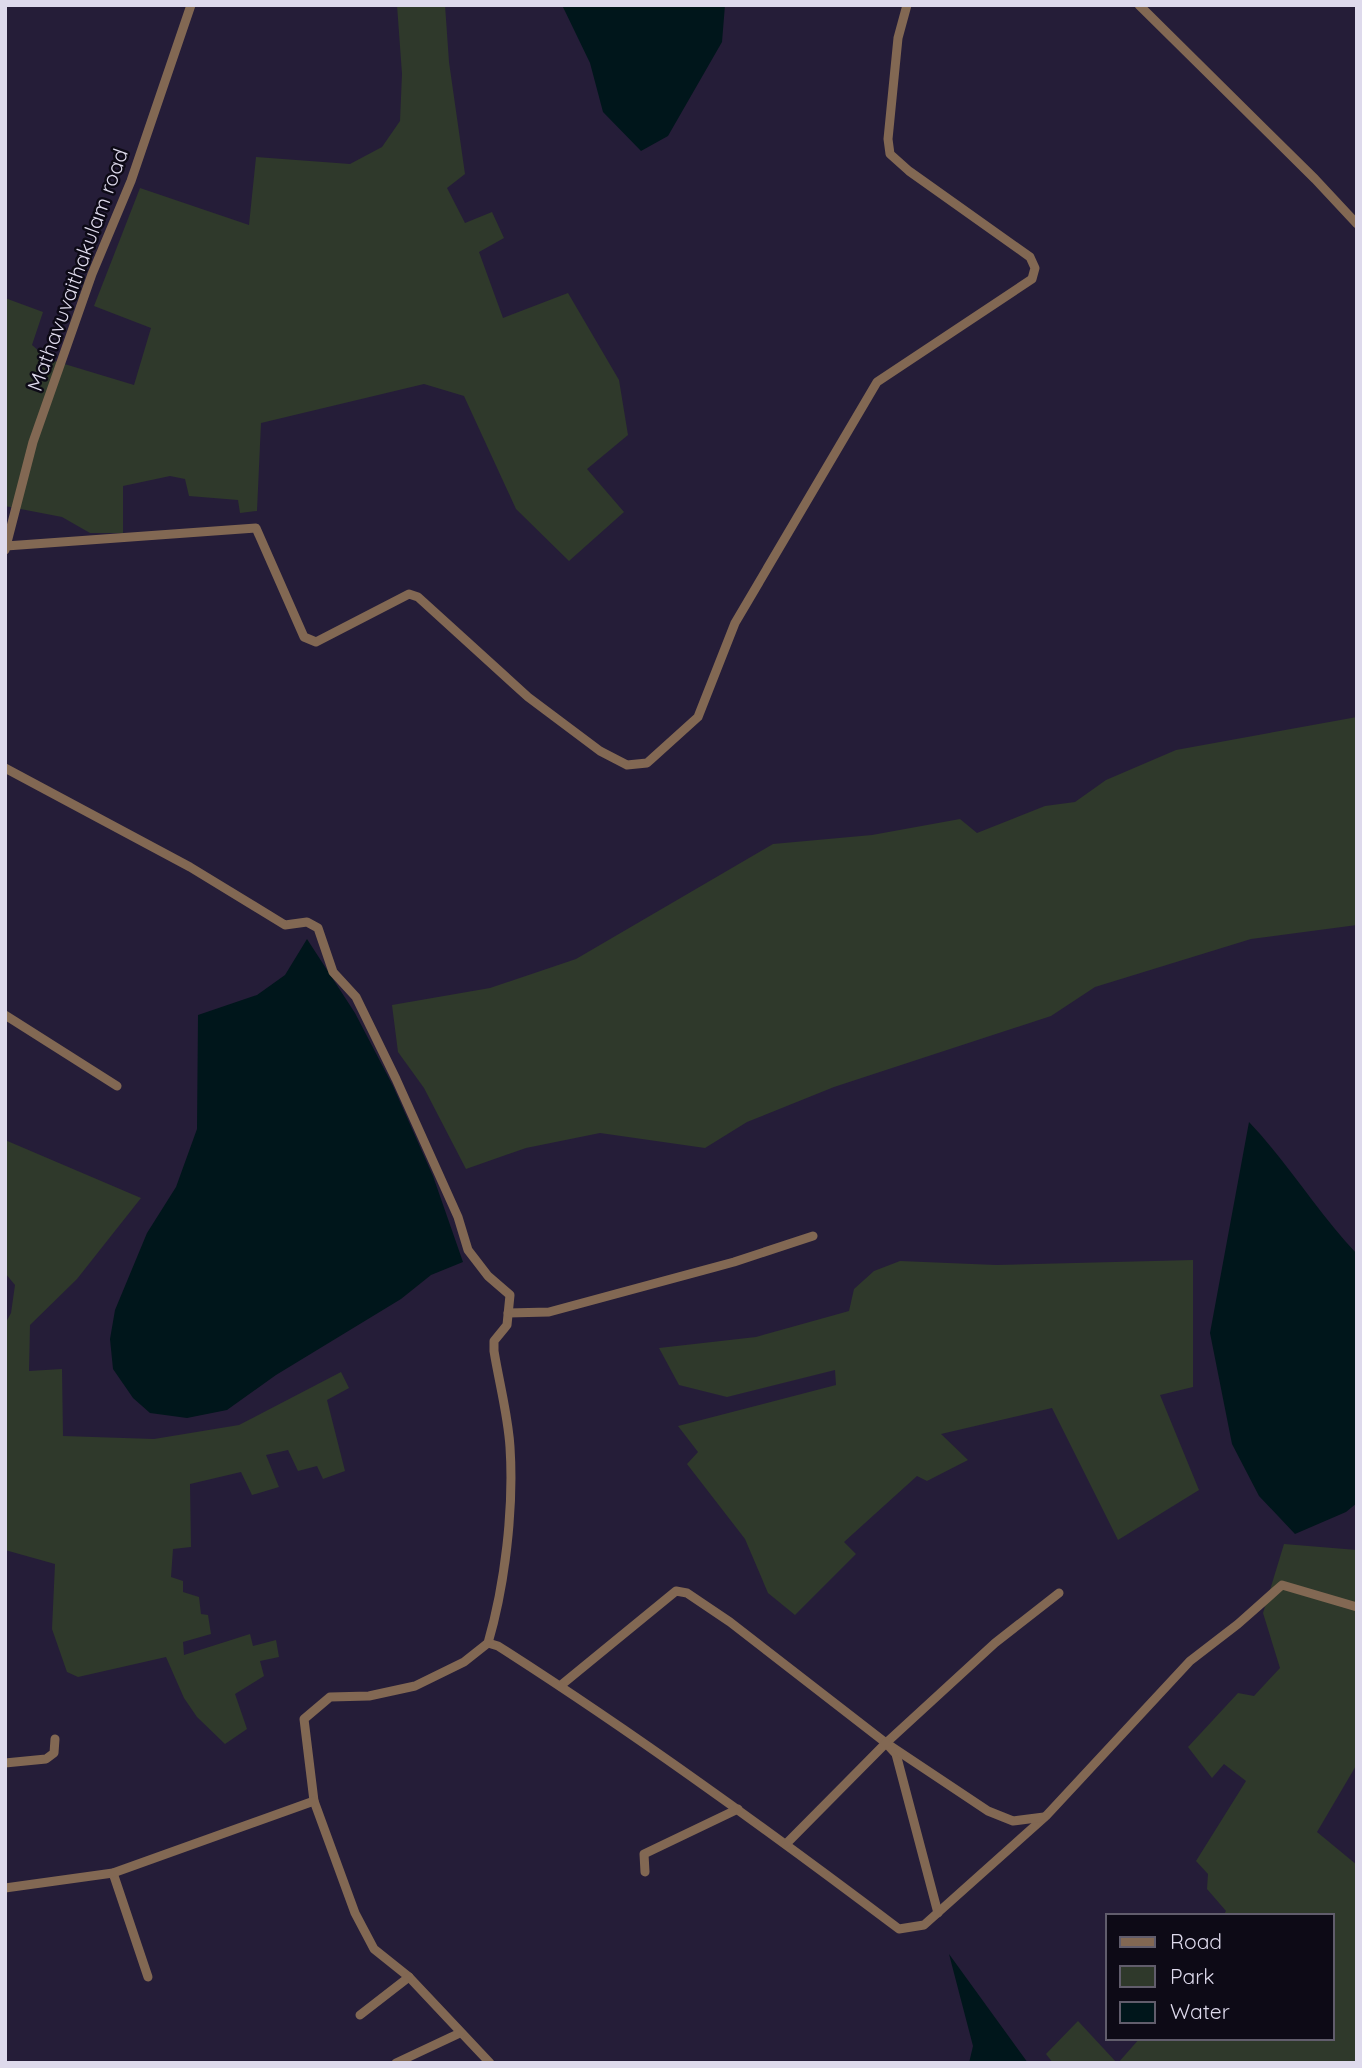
<svg xmlns="http://www.w3.org/2000/svg" width="1362" height="2068" viewBox="0 0 1362 2068" font-family="Quicksand,sans-serif">
<style>
.green{fill:#2f392b}
.water{fill:#00161b}
.lines{fill:none;stroke-linecap:round;stroke-linejoin:round}
.minor{stroke:#826853;stroke-width:9}
.labels{text-anchor:middle;stroke-width:5;stroke-linejoin:round;paint-order:stroke}
.street-label{font-size:21px;fill:#dedaec;stroke:#0d0a16}
</style>
<rect width="100%" height="100%" fill="#251d38"/>
<g class="green">
<polygon points="397,5 445,5 449,62 465,174 447,188 465,223 492,212 504,238 479,252 503,318 568,293 619,380 628,435 587,469 624,512 569,561 516,509 464,396 424,384 261,423 257,511 240,513 238,500 189,496 185,479 170,476 123,486 123,533 90,533 62,517 5,506 5,298 43,312 32,345 48,359 134,385 151,328 94,306 140,188 249,225 256,157 350,164 382,147 400,121 402,74"/>
<polygon points="1357,717 1357,925 1251,939 1095,987 1051,1016 834,1087 747,1122 705,1148 600,1133 526,1148 466,1169 424,1088 398,1052 392,1005 490,988 576,959 773,844 872,835 960,819 977,833 1045,806 1075,802 1106,780 1176,750"/>
<polygon points="5,1140 141,1198 77,1279 30,1325 29,1371 62,1369 63,1436 154,1439 239,1425 341,1372 349,1388 327,1400 345,1471 323,1479 317,1466 298,1471 288,1450 266,1455 279,1487 252,1495 241,1472 190,1484 191,1547 173,1549 171,1577 183,1581 183,1592 199,1597 201,1614 208,1615 211,1634 183,1642 184,1655 250,1634 253,1646 276,1640 279,1657 260,1661 264,1676 235,1694 247,1729 225,1744 197,1717 184,1698 166,1657 78,1677 67,1672 52,1629 55,1564 5,1550 5,1324 11,1313 15,1285 5,1273"/>
<polygon points="1193,1260 1193,1387 1160,1395 1199,1490 1118,1540 1052,1408 941,1434 968,1460 927,1481 917,1476 844,1542 856,1554 795,1615 768,1593 745,1539 687,1464 698,1452 678,1426 836,1385 835,1370 727,1397 679,1385 659,1348 756,1337 849,1311 854,1289 874,1271 900,1261 996,1265"/>
<polygon points="1284,1544 1357,1550 1357,1764 1317,1832 1357,1865 1357,2063 1118,2063 1140,2038 1332,2038 1332,1916 1223,1916 1226,1911 1207,1889 1208,1874 1196,1861 1246,1781 1224,1764 1212,1778 1188,1747 1238,1693 1254,1696 1280,1668 1263,1613"/>
<polygon points="1078,2021 1117,2063 1053,2063 1046,2054"/>
</g>
<g class="water">
<polygon points="562,5 725,5 722,42 668,136 641,151 603,112 590,63"/>
<polygon points="307,939 355,1013 393,1086 433,1176 463,1262 431,1275 401,1299 276,1375 227,1410 187,1418 150,1413 133,1398 113,1369 110,1339 115,1310 147,1233 176,1187 197,1129 198,1015 257,995 285,975"/>
<path d="M 1249,1122 C 1288,1163 1318,1213 1357,1254 L 1357,1503 L 1346,1512 L 1295,1534 L 1259,1496 L 1232,1444 L 1210,1333 Z"/>
<polygon points="949,1954 1028,2063 969,2063 973,2046"/>
</g>
<g class="lines">
<g class="minor">
<polyline points="1139,5 1315,179 1357,224"/>
<polyline points="6,546 256,528 304,637 316,642 409,594 418,597 528,697 600,751 627,765 647,763 698,717 735,623 877,382 1032,279 1035,268 1030,257 909,171 890,154 888,139 898,38 907,5"/>
<polyline points="5,550 33,442 92,274 131,181 191,5"/>
<path d="M 5,768 L 190,867 L 285,925 L 307,922 L 318,928 L 333,972 L 356,997 L 396,1079 L 458,1217 L 468,1250 L 488,1276 L 510,1295 L 507,1325 L 494,1341 L 494,1351 C 499,1382 508,1415 510,1447 C 514,1508 505,1585 488,1643"/>
<polyline points="5,1015 117,1086"/>
<polyline points="508,1313 549,1312 734,1262 813,1236"/>
<polyline points="560,1686 676,1591 687,1593 730,1622 886,1743 896,1754 938,1913"/>
<polyline points="886,1743 995,1643 1059,1593"/>
<polyline points="5,1763 46,1759 54,1753 55,1739"/>
<path d="M 314,1801 L 304,1719 L 330,1697 L 369,1696 L 415,1686 L 464,1662 L 488,1643 L 498,1646 C 636,1734 768,1830 899,1929 L 924,1925 L 1046,1816 L 1190,1661 L 1238,1624 L 1282,1585 L 1357,1607"/>
<polyline points="786,1844 886,1743 988,1811 1013,1821 1044,1817"/>
<polyline points="645,1872 644,1854 738,1809"/>
<polyline points="113,1873 148,1977"/>
<polyline points="5,1888 113,1873 314,1801 355,1913 374,1949 409,1977 490,2063"/>
<polyline points="360,2015 409,1977"/>
<polyline points="396,2063 460,2033"/>
</g>
</g>
<g class="labels">
<g class="street-label">
<text transform="translate(78 270) rotate(-70)" y="7">Mathavuvaithakulam road</text>
</g>
</g>
<rect width="1362" height="2068" fill="none" stroke="#dedaec" stroke-width="14"/>
<rect x="1106" y="1914" width="228" height="126" fill="#0d0a16" stroke="#615d6c" stroke-width="2"/>
<rect x="1120" y="1937" width="35" height="10" fill="#826853" stroke="#615d6c" stroke-width="2"/>
<text x="1170" y="1949" font-size="21" fill="#dedaec">Road</text>
<rect x="1120" y="1966" width="35" height="21" fill="#2f392b" stroke="#615d6c" stroke-width="2"/>
<text x="1170" y="1984" font-size="21" fill="#dedaec">Park</text>
<rect x="1120" y="2002" width="35" height="21" fill="#00161b" stroke="#615d6c" stroke-width="2"/>
<text x="1170" y="2019" font-size="21" fill="#dedaec">Water</text>
</svg>
